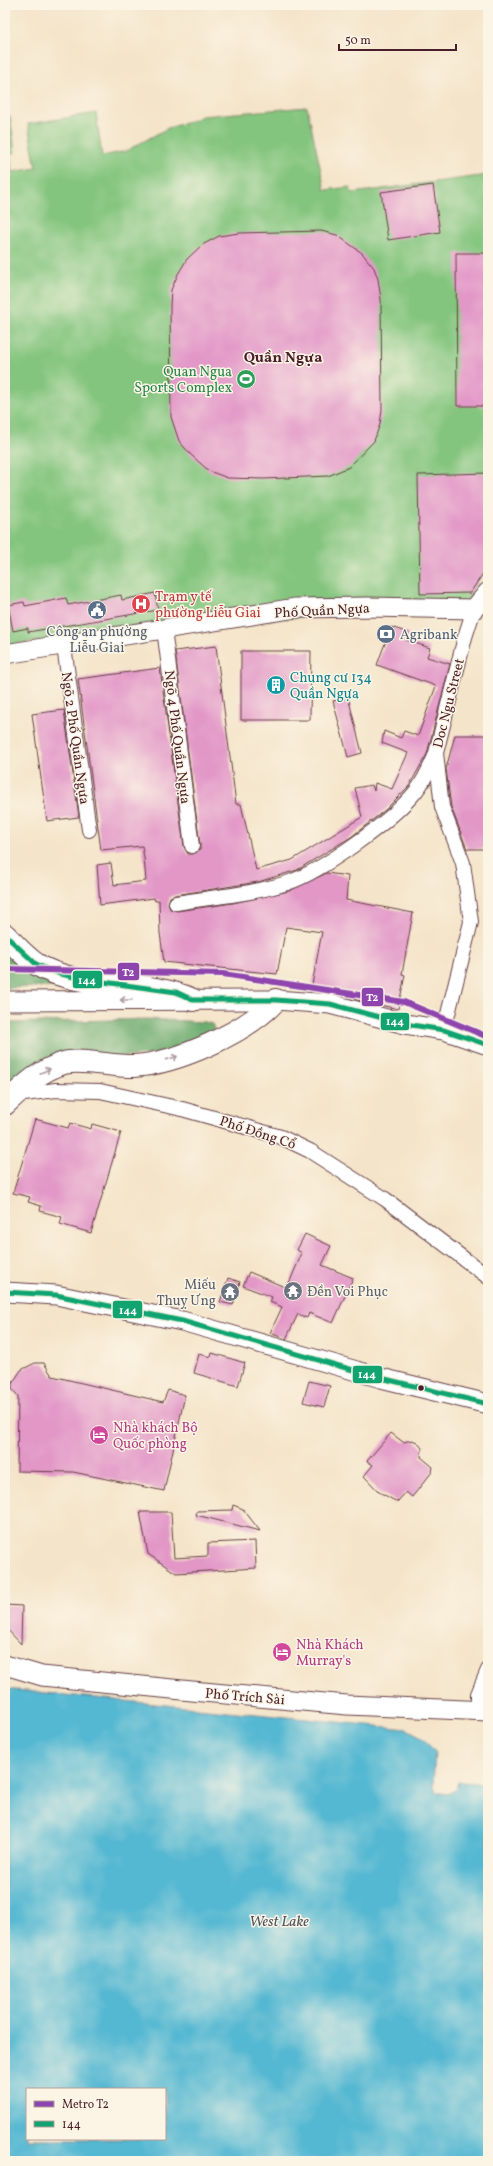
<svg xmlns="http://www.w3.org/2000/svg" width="493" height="2166" viewBox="0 0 493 2166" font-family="Vollkorn,serif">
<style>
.green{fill:#83c57e;stroke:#667254}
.forest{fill:#6aaa6d;stroke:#5a644c}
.water{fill:#54b8d2;stroke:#4f6c7e;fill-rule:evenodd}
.building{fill:#e297c7}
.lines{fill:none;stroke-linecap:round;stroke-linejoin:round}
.street-casing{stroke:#643d43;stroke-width:16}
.secondary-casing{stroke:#643d43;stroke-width:21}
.primary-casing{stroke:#643d43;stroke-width:24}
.street{stroke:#fff;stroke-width:14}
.secondary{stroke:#fff;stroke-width:19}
.primary{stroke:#fff;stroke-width:22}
.bus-1-casing{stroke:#fcf5e5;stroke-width:8}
.bus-1{stroke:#11a471;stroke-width:5}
.metro-1-casing{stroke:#fcf5e5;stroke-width:9}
.metro-1{stroke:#8e44ad;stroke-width:6}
.oneway{stroke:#ae9aa0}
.bus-dot{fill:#4a1f2b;stroke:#fcf5e5;stroke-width:1.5}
.labels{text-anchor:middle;stroke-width:3;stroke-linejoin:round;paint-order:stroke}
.leisure-label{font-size:14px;fill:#27864d;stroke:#fcf5e5;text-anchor:end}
.health-label{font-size:14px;fill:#be3a42;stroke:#fcf5e5;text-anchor:start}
.street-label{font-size:14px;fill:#4a1f2b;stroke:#fcf5e5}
.service-label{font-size:14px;fill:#4e5e75;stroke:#fcf5e5}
.culture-label{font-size:14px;fill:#0d838f;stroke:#fcf5e5;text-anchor:start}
.worship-label{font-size:14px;fill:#5b616d;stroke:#fcf5e5;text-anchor:end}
.hotel-label{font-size:14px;fill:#b23c85;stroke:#fcf5e5;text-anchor:start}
.neighbourhood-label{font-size:15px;font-weight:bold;fill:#4a1f2b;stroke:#fcf5e5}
.water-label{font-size:15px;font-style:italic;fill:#4e5565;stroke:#fcf5e5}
.line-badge{stroke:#fcf5e5;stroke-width:1.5}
.badge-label{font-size:11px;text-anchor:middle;font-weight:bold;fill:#fff}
</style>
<rect width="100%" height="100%" fill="#fcf5e5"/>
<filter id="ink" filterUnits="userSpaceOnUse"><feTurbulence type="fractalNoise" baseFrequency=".025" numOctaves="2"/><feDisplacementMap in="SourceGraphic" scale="8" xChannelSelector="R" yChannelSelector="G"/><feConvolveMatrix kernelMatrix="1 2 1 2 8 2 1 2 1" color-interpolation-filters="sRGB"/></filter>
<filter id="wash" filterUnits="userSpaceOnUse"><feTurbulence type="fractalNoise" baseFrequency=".012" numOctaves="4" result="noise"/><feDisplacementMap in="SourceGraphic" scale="16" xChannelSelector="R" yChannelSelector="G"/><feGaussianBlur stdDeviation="0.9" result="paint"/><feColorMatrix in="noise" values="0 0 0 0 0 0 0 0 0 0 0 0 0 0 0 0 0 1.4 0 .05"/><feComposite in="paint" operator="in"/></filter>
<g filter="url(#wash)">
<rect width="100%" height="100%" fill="#f4e4c9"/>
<polygon class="green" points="307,107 325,190 350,187 352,193 488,175 488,566 470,593 468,601 5,645 5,116 10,116 15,152 10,154 12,172 36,168 28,124 96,113 102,156 126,151 168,128 189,122 202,116"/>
<g class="forest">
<polygon points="5,946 80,986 5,988"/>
<polygon points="147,1019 205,1022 212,1024 214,1029 211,1034 164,1054 103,1058 5,1096 5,1023"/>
</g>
<path class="water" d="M 5,1689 L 407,1729 L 422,1737 L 435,1752 L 433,1785 L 436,1792 L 448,1794 L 457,1789 L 459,1782 L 477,1783 L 488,1786 L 488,2161 L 5,2161 ZM 27,2089 L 165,2089 L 165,2139 L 27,2139 Z"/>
<g id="blocks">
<g class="building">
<polygon points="433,185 440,232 388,240 381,192"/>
<polygon points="321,231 337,235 362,253 374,268 378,279 381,299 382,410 380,424 374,441 349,467 328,476 264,479 228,478 209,471 190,454 179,441 171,417 170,305 171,290 178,274 187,259 202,245 219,236 239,233"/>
<polygon points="456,253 488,253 488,406 457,406"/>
<polygon points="488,473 488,566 470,593 420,594 418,475"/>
<polygon points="155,593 158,610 28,632 28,628 13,631 8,605 24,602 25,606 66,598 68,605 121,595 122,600"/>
<polygon points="391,627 409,633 406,640 430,648 427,657 450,664 427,754 409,786 385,810 351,837 297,870 258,882 175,895 170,897 168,904 170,909 177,911 233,903 289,891 327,873 348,876 346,900 413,913 402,974 405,975 398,1009 311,990 322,932 286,927 277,974 164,962 160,933 159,900 155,901 154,898 100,905 97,865 111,863 114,885 146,881 144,858 142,846 101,850 78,679 160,668 184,847 188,854 193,854 200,850 200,845 175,651 216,646 236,804 241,804 256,870 292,860 362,817 355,788 372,785 374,791 375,783 392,789 408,753 382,743 384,731 401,738 404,731 418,736 436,686 377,665"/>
<polygon points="241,651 311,651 310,720 241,720"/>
<polygon points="348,697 362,753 348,757 333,701"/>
<polygon points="64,710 79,817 47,821 32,714"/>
<polygon points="455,735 488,735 488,849 467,849 451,807 446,769"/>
<polygon points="35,1119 68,1128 70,1123 91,1129 92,1124 121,1132 91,1233 60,1224 62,1217 40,1211 41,1206 28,1202 30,1197 13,1193"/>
<polygon points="305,1234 331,1246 322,1265 353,1278 333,1323 309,1313 307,1318 298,1314 286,1339 270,1333 282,1307 270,1302 272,1297 243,1286 249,1272 287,1288 302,1253 297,1250"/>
<polygon points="228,1278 240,1282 233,1305 220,1302"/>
<polygon points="212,1353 245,1363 238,1386 194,1373 199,1354 211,1357"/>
<polygon points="35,1363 44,1363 52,1376 163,1402 168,1390 185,1395 164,1491 73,1472 17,1471 18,1396 12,1389 12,1384 21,1370"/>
<polygon points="309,1381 330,1386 324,1407 303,1402"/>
<polygon points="391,1433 403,1442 412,1440 417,1442 422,1448 421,1457 433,1467 432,1472 412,1497 406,1492 397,1502 379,1492 364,1476 373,1465 367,1461"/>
<polygon points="233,1505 243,1509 260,1531 196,1515 197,1511 232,1510"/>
<polygon points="140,1512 171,1512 174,1558 208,1556 208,1543 255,1541 256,1568 176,1573 148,1554"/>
<polygon points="5,1605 22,1606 21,1644 5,1627"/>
</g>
</g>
</g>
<g filter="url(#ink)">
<use href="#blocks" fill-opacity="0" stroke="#643d43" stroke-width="1"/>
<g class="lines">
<g class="street-casing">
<g id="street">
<polyline points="164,629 192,846"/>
<polyline points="64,646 89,830"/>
<path d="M 176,903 C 211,897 253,894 287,883 C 321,872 393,820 416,791 C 425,780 430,767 436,754"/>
<polyline points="444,1030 471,922 463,863 442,807 436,753 465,637 474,609"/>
<polyline points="16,1095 56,1090 100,1091 182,1109 281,1137 310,1151 385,1199 488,1277"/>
<polyline points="478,1710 478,1694 488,1670"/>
</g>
</g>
<g class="secondary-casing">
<g id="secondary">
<polyline points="5,654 296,608 368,607 474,609 488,592"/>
<polyline points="5,1001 276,1000 330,1004 405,1024 444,1030 488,1045"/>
<polyline points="5,1292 56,1295 182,1321 381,1378 488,1404"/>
<polyline points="5,1665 42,1676 192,1691 347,1705 488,1711"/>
</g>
</g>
<g class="primary-casing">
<g id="primary">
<path d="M 5,935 C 15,945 24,956 36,964 C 79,991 145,978 193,1000"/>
<path d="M 5,1104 C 23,1087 40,1070 64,1063 C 81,1058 114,1067 134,1066 C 178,1063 247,1032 276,1000"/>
</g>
</g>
<use href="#street" class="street"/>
<use href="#secondary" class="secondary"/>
<use href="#primary" class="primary"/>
<g class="bus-1-casing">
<g id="bus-1">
<polyline points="5,935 36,964 57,973 82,979 176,992 193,1000 276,1000 330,1004 405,1024 444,1030 488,1045"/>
<polyline points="5,1292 56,1295 182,1321 381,1378 488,1404"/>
</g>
</g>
<use href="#bus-1" class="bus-1"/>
<g class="metro-1-casing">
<polyline id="metro-1" points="5,969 223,974 404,1002 488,1037"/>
</g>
<use href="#metro-1" class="metro-1"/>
</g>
<defs><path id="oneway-shaft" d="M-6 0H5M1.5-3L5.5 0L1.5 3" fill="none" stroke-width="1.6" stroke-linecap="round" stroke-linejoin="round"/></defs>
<g class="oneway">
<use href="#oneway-shaft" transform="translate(126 1000) rotate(180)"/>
<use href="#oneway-shaft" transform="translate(172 1058) rotate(-17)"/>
<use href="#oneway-shaft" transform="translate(45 1071) rotate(-24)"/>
</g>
</g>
<defs>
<g id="stadium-disc" transform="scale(1)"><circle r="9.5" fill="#2e9e5b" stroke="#fcf5e5"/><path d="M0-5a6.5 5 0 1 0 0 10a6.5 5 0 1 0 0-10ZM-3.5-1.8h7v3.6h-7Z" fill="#fff"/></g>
<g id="hospital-disc" transform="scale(1)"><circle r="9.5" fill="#e0444e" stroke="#fcf5e5"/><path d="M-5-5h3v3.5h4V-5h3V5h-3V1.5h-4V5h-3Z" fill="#fff"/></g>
<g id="civic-disc" transform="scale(1)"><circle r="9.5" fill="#5c6f8a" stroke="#fcf5e5"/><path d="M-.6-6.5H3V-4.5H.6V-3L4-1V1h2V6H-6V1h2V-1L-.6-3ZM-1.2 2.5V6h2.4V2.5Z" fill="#fff"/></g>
<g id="bank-disc" transform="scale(1)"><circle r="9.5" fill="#5c6f8a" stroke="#fcf5e5"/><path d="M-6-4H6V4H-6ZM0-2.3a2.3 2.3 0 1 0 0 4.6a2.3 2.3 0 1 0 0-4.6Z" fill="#fff"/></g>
<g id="building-disc" transform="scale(1)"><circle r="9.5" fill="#0f9aa8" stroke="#fcf5e5"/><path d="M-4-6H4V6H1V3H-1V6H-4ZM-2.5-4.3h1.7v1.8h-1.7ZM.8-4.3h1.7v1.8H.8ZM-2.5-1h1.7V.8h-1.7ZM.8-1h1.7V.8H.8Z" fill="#fff"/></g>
<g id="temple-disc" transform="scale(1)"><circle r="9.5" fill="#6b7280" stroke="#fcf5e5"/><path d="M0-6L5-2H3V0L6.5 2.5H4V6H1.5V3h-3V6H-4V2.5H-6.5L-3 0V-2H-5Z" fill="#fff"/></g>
<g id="hotel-disc" transform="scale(1)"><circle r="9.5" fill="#d1479c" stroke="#fcf5e5"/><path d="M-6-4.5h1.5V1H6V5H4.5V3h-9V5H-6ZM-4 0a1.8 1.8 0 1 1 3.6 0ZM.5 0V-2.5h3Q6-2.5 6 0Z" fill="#fff"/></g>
</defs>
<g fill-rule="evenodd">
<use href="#stadium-disc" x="246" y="379"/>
<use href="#hospital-disc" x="141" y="604"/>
<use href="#civic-disc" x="97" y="610"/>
<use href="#bank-disc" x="386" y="634"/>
<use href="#building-disc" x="276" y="685"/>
<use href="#temple-disc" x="293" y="1291"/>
<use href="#temple-disc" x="230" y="1292"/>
<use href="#hotel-disc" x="99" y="1435"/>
<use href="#hotel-disc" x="282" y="1652"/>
</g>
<circle class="bus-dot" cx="421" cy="1388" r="3.5"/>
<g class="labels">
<g class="leisure-label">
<text x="232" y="376">Quan Ngua<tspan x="232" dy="16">Sports Complex</tspan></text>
</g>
<g class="health-label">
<text x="155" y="601">Trạm y tế<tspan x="155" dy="16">phường Liễu Giai</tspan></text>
</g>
<g class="street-label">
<text transform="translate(322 610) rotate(-3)" y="5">Phố Quần Ngựa</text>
<text transform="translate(448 703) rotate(-76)" y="5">Doc Ngu Street</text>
<text transform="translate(178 737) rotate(83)" y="5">Ngõ 4 Phố Quần Ngựa</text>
<text transform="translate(76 738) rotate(82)" y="5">Ngõ 2 Phố Quần Ngựa</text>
<text transform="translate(258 1132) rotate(18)" y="5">Phố Đồng Cổ</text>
<text transform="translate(245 1696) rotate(5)" y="5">Phố Trích Sài</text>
</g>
<g class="service-label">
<text x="97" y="636">Công an phường<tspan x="97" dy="16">Liễu Giai</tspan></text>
<text x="400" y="639" text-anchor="start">Agribank</text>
</g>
<g class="culture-label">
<text x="290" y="682">Chung cư 134<tspan x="290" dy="16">Quần Ngựa</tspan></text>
</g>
<g class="worship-label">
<text x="216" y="1289">Miếu<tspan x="216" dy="16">Thuỵ Ưng</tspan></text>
<text x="307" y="1296" text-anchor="start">Đền Voi Phục</text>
</g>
<g class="hotel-label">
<text x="113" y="1432">Nhà khách Bộ<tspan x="113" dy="16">Quốc phòng</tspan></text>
<text x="296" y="1649">Nhà Khách<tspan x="296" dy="16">Murray's</tspan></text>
</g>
<g class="neighbourhood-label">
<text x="283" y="362">Quần Ngựa</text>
</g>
<g class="water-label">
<text x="279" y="1926">West Lake</text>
</g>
</g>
<g class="line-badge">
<rect x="117" y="962" width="23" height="19" rx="4" fill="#8e44ad"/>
<rect x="72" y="970" width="31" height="19" rx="4" fill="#11a471"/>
<rect x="361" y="987" width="23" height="20" rx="4" fill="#8e44ad"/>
<rect x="380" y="1012" width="30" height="19" rx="4" fill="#11a471"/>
<rect x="112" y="1300" width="31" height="19" rx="4" fill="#11a471"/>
<rect x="352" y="1365" width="31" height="19" rx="4" fill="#11a471"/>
</g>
<g class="badge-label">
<text x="128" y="976">T2</text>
<text x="87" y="984">144</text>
<text x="372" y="1001">T2</text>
<text x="395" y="1025">144</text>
<text x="128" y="1314">144</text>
<text x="367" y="1378">144</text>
</g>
<rect width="493" height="2166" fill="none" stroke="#fcf5e5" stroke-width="20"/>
<rect x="26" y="2088" width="140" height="52" fill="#fcf5e5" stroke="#b59f9b"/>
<rect x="34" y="2101" width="20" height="6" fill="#8e44ad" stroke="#b59f9b"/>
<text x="62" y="2108" font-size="12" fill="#4a1f2b">Metro T2</text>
<rect x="34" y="2121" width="20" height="6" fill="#11a471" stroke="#b59f9b"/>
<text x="62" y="2128" font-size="12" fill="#4a1f2b">144</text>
<path d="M339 44v6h117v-6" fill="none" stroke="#4a1f2b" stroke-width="2"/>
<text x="345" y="44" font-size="12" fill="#4a1f2b" stroke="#fcf5e5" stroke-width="3" paint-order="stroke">50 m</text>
</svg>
